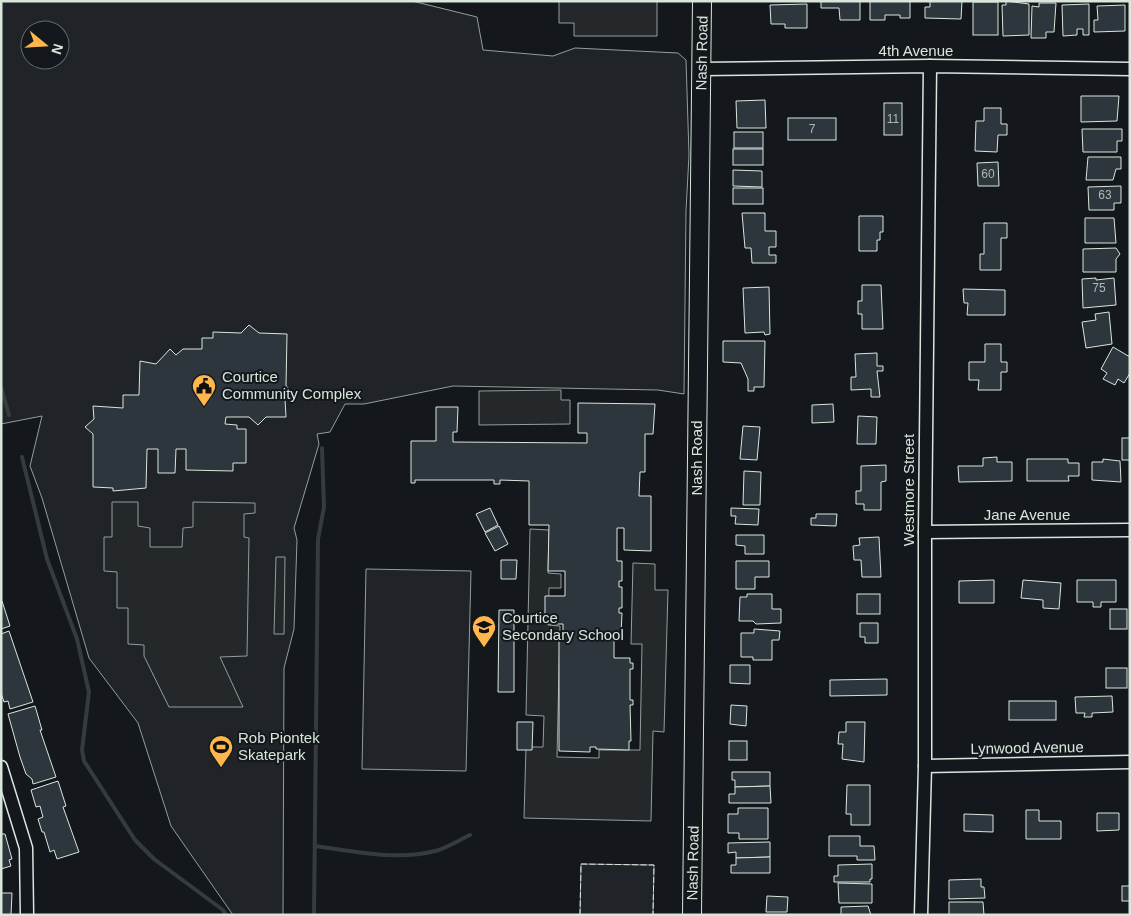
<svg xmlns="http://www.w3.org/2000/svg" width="1131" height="916" viewBox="0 0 1131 916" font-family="Helvetica,sans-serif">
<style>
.green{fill:#202428;stroke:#939e99;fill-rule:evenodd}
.parking{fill:#24282b;stroke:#939e99}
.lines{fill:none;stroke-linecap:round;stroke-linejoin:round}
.stream{stroke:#363b3e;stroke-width:4}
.building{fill:#2c363c;stroke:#d8e6dc}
.street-casing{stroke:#d8e6dc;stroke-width:15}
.secondary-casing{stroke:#d8e6dc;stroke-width:20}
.street{stroke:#14181c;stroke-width:12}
.secondary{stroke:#14181c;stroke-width:18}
.fence{stroke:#d8e6dc;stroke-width:1;stroke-dasharray:6 2.5;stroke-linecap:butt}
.labels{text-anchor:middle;stroke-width:4;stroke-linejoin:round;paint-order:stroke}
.number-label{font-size:12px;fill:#adbab4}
.street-label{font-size:15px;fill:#d8e6dc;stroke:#14181c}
.poi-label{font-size:15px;fill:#d8e6dc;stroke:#14181c;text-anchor:start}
</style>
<rect width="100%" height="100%" fill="#14181c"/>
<g class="green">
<path d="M 1,1 L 412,1 L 477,17 L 483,50 L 553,56 L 575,48 L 678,53 L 686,60 L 689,155 L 686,211 L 684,394 L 658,390 L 453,386 L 364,404 L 345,404 L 330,432 L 317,434 L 319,444 L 294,528 L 297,540 L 294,629 L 284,668 L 283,915 L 233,915 L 171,826 L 138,723 L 89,658 L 42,498 L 30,466 L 42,416 L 1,424 ZM 30,30 L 60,30 L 60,60 L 30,60 Z"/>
<polygon points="366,569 471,571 466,771 362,769"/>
<polygon points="581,864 654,865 653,915 580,915"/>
</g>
<g class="parking">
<polygon points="559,1 657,1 657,36 574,36 574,23 559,23"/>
<polygon points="561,390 561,400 570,400 570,424 479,425 479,391"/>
<polygon points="112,502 138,502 138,526 150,528 150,547 182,547 183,528 193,527 193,502 255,503 255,513 244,514 244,537 249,538 247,656 220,657 243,707 169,707 144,656 144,645 128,644 128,608 117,608 117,572 104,571 104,537 112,537"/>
<polygon points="530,529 549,530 548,573 561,574 561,588 549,588 548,625 560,626 557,757 599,758 599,750 640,750 642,644 631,644 633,563 655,564 655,590 668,590 664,732 653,731 651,821 524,818 526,747 543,747 544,716 526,715"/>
<polygon points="276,557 285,557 284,634 274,634"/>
</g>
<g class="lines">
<g class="stream">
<polyline points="1,387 9,415"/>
<polyline points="22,457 47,559 77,639 89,692 82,750 84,761 135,840 154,859 223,910 226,915"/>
<path d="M 315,846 C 353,851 397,861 435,851 C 447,848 459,840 470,835"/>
<polyline points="314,915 318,539 324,507 322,448"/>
</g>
</g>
<g class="building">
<polygon points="821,1 860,1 860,20 840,20 839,8 821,8"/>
<polygon points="870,1 910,1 910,18 900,18 900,15 885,15 885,20 870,20"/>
<polygon points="930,1 962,1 961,19 925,18 925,7 930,7"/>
<polygon points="1006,1 1029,4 1029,35 1003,36 1002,5 1006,5"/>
<rect x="973" y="2" width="25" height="33"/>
<polygon points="1039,3 1056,3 1054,32 1046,32 1046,38 1031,38 1032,6 1039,7"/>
<polygon points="807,4 807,28 785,28 785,24 771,24 770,5"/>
<polygon points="1089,4 1089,35 1083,35 1083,29 1077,29 1077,35 1063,36 1062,5"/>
<polygon points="1125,5 1125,31 1094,32 1094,20 1098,20 1097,6"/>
<polygon points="1081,96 1119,96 1117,121 1081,122"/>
<polygon points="765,100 766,128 737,128 736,101"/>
<rect x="884" y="103" width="18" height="32"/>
<polygon points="984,108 1001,108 1001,124 1007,124 1007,135 998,135 997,152 975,151 976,121 984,121"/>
<rect x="788" y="118" width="48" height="22"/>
<polygon points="1082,129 1122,129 1122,141 1117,141 1117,152 1083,152"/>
<rect x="734" y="132" width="29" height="16"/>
<rect x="733" y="149" width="30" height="16"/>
<polygon points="1088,157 1121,157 1121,169 1116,169 1113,180 1086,180"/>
<polygon points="998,162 999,186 978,186 977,163"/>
<polygon points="733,170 762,171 762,187 733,186"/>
<polygon points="1121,186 1121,203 1114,203 1114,210 1089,210 1088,187"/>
<rect x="733" y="188" width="30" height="16"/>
<polygon points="742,213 765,213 765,231 776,231 776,247 769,247 769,255 776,255 776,263 752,263 751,248 745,248"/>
<polygon points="859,216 883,216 883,232 880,232 880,240 877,240 877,251 859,251"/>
<polygon points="1085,218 1114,218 1116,243 1085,243"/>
<polygon points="984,223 1007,223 1007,238 1001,238 1001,270 980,270 980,254 984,254"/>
<polygon points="1116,248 1120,254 1116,259 1116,272 1083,272 1083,249"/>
<polygon points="1096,278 1096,280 1114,278 1116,305 1083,308 1082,279"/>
<polygon points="862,285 881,285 883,329 862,329 862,314 858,314 858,301 862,301"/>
<polygon points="769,287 770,334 765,335 764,332 745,333 743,288"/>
<polygon points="963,289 1005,290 1005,315 967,315 968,303 964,303"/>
<polygon points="1109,312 1112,344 1086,348 1082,322 1096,320 1095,314"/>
<polygon points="249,325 259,333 287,334 286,386 293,392 285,399 286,417 266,417 258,425 249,417 226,417 225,424 237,425 237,429 246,429 246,463 233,463 233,471 186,470 186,449 176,449 175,473 158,473 158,449 147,449 146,488 113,491 113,488 93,487 93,434 85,427 94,419 93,406 123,408 123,395 139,395 140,361 156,364 170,349 176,355 183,349 202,349 202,338 213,338 213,332 241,333"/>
<polygon points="723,341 765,341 764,387 754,387 754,391 748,391 748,379 741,363 723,362"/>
<polygon points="985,344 1001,344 1001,362 1007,362 1007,372 1001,372 1001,390 978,390 979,380 969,380 969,362 985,362"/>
<polygon points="1113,347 1130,357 1130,373 1124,383 1118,379 1115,385 1103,379 1107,373 1101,369"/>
<polygon points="877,353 877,366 883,366 883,371 877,371 880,397 871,397 871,389 851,390 851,377 856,377 855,354"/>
<polygon points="578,403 655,404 653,434 645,434 645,472 640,472 639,496 651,496 651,551 624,550 624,528 617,528 617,561 622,561 622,581 619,581 619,587 622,587 622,608 619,608 619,613 622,613 621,634 614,634 614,658 630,658 630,663 633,663 633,669 630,669 630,700 633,700 633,705 630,705 631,741 629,741 629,750 596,749 596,747 590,747 590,752 559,751 559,639 563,639 563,624 545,624 545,596 565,596 565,571 548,571 549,525 529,525 529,481 500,480 500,484 494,484 494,480 415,480 415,483 411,483 411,441 436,441 436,407 458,407 457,432 453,432 453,442 587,443 587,433 578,433"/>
<polygon points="833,404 834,422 812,423 812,405"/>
<polygon points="858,416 877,417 876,444 857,444"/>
<polygon points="743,426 760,427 757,460 740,459"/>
<rect x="1122" y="438" width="8" height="22"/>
<polygon points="997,457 997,462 1012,462 1012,481 959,482 958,466 983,466 983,458"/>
<polygon points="1027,459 1068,459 1068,463 1079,463 1079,476 1068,476 1069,481 1027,481"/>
<polygon points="1103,459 1120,461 1121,482 1092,480 1092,462 1103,462"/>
<polygon points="886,465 886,481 881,482 881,510 864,510 864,504 856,504 856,491 861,491 861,466"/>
<polygon points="744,471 761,472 760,505 743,505"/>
<polygon points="490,508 498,525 485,532 476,514"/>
<polygon points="731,508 759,509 758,525 735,524 736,516 731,516"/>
<polygon points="816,514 837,514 836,526 811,525 811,518 816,518"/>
<polygon points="499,526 508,544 495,551 485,533"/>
<polygon points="736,535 764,535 764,554 745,554 745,546 736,545"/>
<polygon points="879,537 881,577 862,577 861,560 854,560 853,546 860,545 859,538"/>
<polygon points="501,560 517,560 516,579 501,579"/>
<polygon points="736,561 769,561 769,577 755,577 755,589 736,589"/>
<polygon points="994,580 994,603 959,603 959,581"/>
<polygon points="1023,580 1061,583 1059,609 1043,608 1043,600 1021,598"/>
<polygon points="1077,580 1116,580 1116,602 1101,602 1101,607 1093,607 1093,602 1077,602"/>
<polygon points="747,594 772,594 772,609 781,609 781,623 756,624 753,621 739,621 740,597 747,597"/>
<rect x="857" y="594" width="23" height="20"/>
<polygon points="2,601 10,626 1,629 1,601"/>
<rect x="1110" y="609" width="17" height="20"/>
<polygon points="499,610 514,610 514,692 498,692"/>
<polygon points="860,623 878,623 878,643 865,643 865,637 860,637"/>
<polygon points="754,629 780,631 779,640 772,640 772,660 753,660 753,657 741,657 741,633 754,633"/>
<polygon points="9,631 33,702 10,709 8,701 4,702 1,693 1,634"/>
<polygon points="730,665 750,665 750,684 730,683"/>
<rect x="1106" y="668" width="21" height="20"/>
<polygon points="887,679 887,695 830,696 830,680"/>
<polygon points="1112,696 1113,712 1092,713 1092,717 1084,717 1085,713 1076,713 1075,697"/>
<rect x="1009" y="701" width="47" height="19"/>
<polygon points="731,705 747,706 746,726 730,724"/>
<polygon points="35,706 42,730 40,730 56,777 33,784 32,779 26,774 20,757 8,714"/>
<polygon points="517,722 533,722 532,750 517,750"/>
<polygon points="846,722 865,722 864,762 842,759 843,744 838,744 839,732 846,732"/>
<rect x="729" y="741" width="18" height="19"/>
<polygon points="732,772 770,772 770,786 735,787 735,780 732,780"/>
<polygon points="58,781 66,806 63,807 79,852 57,859 54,850 50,852 44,832 42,832 38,819 43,817 40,806 36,807 31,790"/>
<polygon points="847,785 870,785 870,825 851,825 851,814 846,814"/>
<polygon points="770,786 771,803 729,803 729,794 735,794 735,787"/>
<polygon points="738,808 768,808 768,839 739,839 739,833 728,833 728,814 738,814"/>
<polygon points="1026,810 1039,810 1039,821 1061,821 1061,839 1026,839"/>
<polygon points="1097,813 1119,813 1119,830 1097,831"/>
<polygon points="964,814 993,815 993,832 964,831"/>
<polygon points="1,834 5,834 12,859 9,860 11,866 1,869"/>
<polygon points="829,836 860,836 860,846 874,846 875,860 857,860 857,856 829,856"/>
<polygon points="770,842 770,857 736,858 736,852 728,853 728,843"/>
<polygon points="770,857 770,873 731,873 731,865 736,865 736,858"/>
<polygon points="872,864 872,879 870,879 870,882 834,882 834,876 838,876 838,865"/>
<polygon points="981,879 981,887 984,887 985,898 949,899 949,880"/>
<polygon points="838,883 872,884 872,903 839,903"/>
<rect x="1122" y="886" width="8" height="15"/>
<polygon points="1,893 12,893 11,915 1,915"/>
<polygon points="767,896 788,897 787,912 766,912"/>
<polygon points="949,902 983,902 984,915 949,915"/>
<polygon points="868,906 871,915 841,915 841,907"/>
</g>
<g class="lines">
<g class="street-casing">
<g id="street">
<polyline points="702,69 930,66 1130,69"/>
<polyline points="925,532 1130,530"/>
<polyline points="925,766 1130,762"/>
<polyline points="1,767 26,848 27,915"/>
<polyline points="921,915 925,766 925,532 930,66"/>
</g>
</g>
<g class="secondary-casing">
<polyline id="secondary" points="692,915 702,1"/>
</g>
<use href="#street" class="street"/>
<use href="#secondary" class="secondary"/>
<polyline class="fence" points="580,915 581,864 654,865 653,915"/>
</g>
<defs>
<g id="civic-pin" transform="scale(1.25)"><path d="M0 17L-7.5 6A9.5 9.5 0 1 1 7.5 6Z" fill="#ffb74d" stroke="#14181c"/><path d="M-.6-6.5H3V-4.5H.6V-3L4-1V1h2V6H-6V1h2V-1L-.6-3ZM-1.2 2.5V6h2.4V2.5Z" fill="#111"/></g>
<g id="school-pin" transform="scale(1.25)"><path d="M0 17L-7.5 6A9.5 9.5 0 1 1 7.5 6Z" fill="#ffb74d" stroke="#14181c"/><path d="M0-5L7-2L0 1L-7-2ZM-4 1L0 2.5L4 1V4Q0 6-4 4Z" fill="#111"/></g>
<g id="stadium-pin" transform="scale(1.25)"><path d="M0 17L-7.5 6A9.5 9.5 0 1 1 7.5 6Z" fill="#ffb74d" stroke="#14181c"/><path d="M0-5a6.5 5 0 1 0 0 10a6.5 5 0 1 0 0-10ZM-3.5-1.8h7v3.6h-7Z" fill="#111"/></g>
</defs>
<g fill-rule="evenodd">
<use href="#civic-pin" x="204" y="386"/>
<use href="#school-pin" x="484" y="627"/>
<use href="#stadium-pin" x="221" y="747"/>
</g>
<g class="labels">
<g class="number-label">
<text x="893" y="123">11</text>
<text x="812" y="133">7</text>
<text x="988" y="178">60</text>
<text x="1105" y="199">63</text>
<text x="1099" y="292">75</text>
</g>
<g class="street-label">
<text x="916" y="56">4th Avenue</text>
<text transform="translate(702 53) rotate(-89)" y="5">Nash Road</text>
<text transform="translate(697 458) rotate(-90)" y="5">Nash Road</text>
<text transform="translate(909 490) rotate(-90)" y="5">Westmore Street</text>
<text x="1027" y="520">Jane Avenue</text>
<text transform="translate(1027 748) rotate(-1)" y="5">Lynwood Avenue</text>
<text transform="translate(693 863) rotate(-89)" y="5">Nash Road</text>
</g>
<g class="poi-label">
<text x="222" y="382">Courtice<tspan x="222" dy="17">Community Complex</tspan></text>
<text x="502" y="623">Courtice<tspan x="502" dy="17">Secondary School</tspan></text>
<text x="238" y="743">Rob Piontek<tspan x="238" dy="17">Skatepark</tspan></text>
</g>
</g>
<rect width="1131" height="916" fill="none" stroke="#d8e6dc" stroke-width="5"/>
<g transform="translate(45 45) rotate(108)"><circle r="24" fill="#14181c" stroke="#626a69"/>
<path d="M0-4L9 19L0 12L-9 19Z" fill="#ffb74d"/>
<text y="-8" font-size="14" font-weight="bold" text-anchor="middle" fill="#d8e6dc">N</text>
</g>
</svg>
